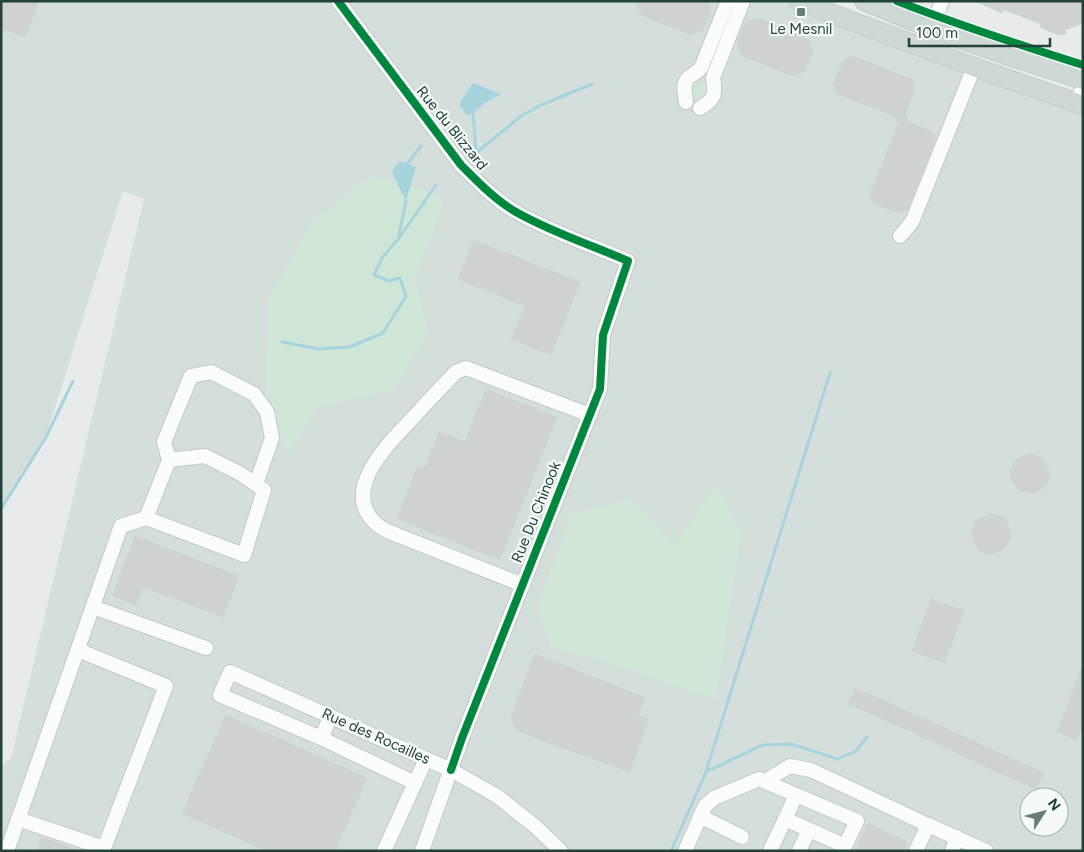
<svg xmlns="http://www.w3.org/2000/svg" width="1084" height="852" viewBox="0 0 1084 852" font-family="Figtree,sans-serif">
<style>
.built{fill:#d4deda;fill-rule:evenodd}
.green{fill:#cfe6d7}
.water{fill:#a5d4dd}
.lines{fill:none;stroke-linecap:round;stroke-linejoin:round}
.stream{stroke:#a5d4dd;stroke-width:3}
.building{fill:#ced3d1;stroke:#cfd5d3}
.minor-casing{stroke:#c4c9c7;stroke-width:16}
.major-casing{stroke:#c2cbc9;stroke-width:20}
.minor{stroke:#fbfcfc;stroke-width:14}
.major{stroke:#ced8d5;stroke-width:18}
.cycleway-casing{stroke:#f5faf8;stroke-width:11}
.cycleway{stroke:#00873e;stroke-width:8}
.poi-dot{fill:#677e78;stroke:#f5faf8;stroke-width:2}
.labels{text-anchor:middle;stroke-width:4.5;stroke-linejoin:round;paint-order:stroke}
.poi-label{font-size:15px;fill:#22423a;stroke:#f5faf8}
.street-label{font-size:15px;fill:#22423a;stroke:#f5faf8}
</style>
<rect width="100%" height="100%" fill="#e7ecea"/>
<path class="built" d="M 1,1 L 801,1 L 1083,108 L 1083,851 L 1,851 L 1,772 L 5,762 L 11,758 L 144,199 L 123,191 L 45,439 L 1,509 ZM 1029,797 L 1059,797 L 1059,827 L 1029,827 Z"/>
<g class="green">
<circle cx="699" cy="89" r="10"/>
<polygon points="372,176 444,197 433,232 414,279 428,332 393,390 317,408 288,454 265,402 268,300 312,222"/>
<polygon points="716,484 741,532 716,700 600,660 551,648 537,608 571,515 632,499 675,545"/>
</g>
<g class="water">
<polygon points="473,83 501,94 485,103 473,113 467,115 459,105"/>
<polygon points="400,161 416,167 406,201 392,173 394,168"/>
</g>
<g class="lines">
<g class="stream">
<polyline points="473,113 476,152"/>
<polyline points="470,158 521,116 541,105 592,84"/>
<polyline points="407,164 421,146"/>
<polyline points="399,235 406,201"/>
<polyline points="282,342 319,349 349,347 383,333 406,296 400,278 389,281 374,275 382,258 399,238 436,185"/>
<polyline points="1,509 45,439 73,381"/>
<polyline points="706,772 762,745 791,744 838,759 856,751 867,737"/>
<polyline points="671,851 706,772 830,373"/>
</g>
</g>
<g class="building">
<polygon points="1,1 32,1 38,4 25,37 1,28"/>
<polygon points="635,1 708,1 711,10 703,30 691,35 641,15"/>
<polygon points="975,1 1083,1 1083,23 1065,30 1066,34 1059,35 1040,27 1041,24 1003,9 1002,13"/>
<polygon points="757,18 808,39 813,51 805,71 793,76 742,56 737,44 745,23"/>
<polygon points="853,56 911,79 915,89 905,113 909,122 932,132 935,140 907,210 899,213 874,204 870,194 898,125 894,116 837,94 833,85 844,60"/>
<polygon points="474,240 580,282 551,355 511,339 525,306 458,279"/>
<polygon points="486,389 557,417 500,560 397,519 418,465 425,467 439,432 465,442"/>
<polygon points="1033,454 1042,458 1050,474 1046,486 1035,493 1020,491 1010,479 1010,470 1015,461 1022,456"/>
<polygon points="990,513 1004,517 1012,535 1004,550 989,555 978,550 971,533 976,521"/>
<polygon points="135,536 239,576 223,617 143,587 136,605 112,596"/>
<polygon points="931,599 964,611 944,663 912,651"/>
<polygon points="535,654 646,698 637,715 649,719 629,772 520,732 514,726 511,716"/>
<polygon points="1082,667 1083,724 1076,740 1057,732"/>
<polygon points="855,688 912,713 1044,773 1035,789 915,734 915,733 848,704"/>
<polygon points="226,715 367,778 335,851 266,851 182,813"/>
<polygon points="868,823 908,842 904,851 855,851"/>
<polygon points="42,837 76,850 76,851 37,851"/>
</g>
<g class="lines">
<g class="minor-casing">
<g id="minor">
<path d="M 338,1 L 461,165 C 478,182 495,200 516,212 C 551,232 591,245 628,261 L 603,335 L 600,389 L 462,738 L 422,851"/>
<polyline points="932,29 942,1"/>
<path d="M 686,102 C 685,94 682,84 688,78 C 692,74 697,73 701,68 L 728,1"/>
<polyline points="1077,102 1083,87"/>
<path d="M 700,108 C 715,99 716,94 713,78 L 743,1"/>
<polyline points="900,236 912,222 974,67"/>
<polyline points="169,460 164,442 191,376 211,372 254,394 267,412 272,438 256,484"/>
<path d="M 523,585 L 397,535 C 391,533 385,530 380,527 C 338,495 384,448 408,423 C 424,406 439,389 456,372 L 466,368 L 590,415"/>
<polyline points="93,607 206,648"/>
<polyline points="331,716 321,738 220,695 230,672 451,770 497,796 536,827 561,851"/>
<polyline points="321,738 415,783"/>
<polyline points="765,781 790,766 811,770 928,825"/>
<polyline points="700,816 742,837"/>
<polyline points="18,819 104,848 166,686 78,650"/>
<polyline points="7,851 121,526 146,518 244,555 264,490 241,474 205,456 169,460 146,518"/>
<polyline points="384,851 426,759"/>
<polyline points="685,851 705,806 714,798 759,779 857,821 845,846 785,819 796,795"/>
<polyline points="770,851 785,819"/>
<polyline points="799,851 809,830"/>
<polyline points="916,851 928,825 986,851"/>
<polyline points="952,851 957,837"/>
</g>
</g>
<g class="major-casing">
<g id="major">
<polyline points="798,1 985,71 1083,105"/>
<polyline points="864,1 932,29 1009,56 1083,80"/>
</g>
</g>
<use href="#minor" class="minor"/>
<use href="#major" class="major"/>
<g class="cycleway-casing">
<g id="cycleway">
<path d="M 338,1 L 461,165 C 478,182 495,200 516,212 C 551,232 591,245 628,261 L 603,335 L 600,389 L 462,738 L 451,770"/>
<path d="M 897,1 C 958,25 1020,45 1083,65"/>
</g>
</g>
<use href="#cycleway" class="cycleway"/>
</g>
<rect class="poi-dot" x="796" y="7" width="10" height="10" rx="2.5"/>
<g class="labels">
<g class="poi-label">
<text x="801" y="34">Le Mesnil</text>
</g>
<g class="street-label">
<text transform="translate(452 128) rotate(51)" y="5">Rue du Blizzard</text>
<text transform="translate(536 512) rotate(-68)" y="5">Rue Du Chinook</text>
<text transform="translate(376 736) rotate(24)" y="5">Rue des Rocailles</text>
</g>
</g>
<rect width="1084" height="852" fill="none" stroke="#22423a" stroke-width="5"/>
<g transform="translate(1044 812) rotate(54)"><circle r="24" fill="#f5faf8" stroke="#a1b0ac"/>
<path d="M0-4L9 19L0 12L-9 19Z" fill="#677e78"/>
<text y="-8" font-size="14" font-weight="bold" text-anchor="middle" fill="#22423a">N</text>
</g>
<path d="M909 38v8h141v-8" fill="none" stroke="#22423a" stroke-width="2.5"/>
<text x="916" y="38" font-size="15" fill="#22423a" stroke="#f5faf8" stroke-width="4" paint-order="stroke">100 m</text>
</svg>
